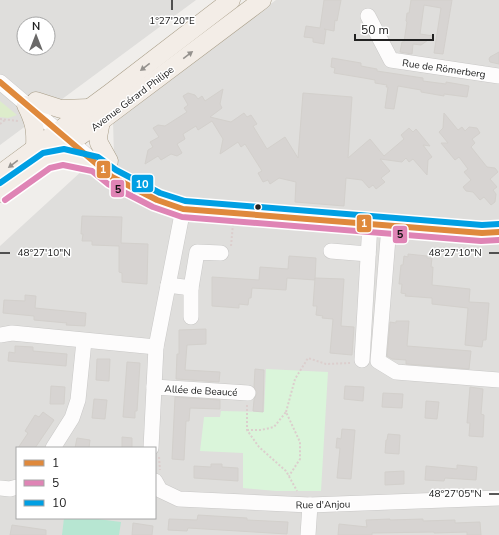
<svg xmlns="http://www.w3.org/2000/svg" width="499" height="535" viewBox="0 0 499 535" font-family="'Nunito Sans',sans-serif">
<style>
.residential{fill:#dfdedc;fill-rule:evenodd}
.grass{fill:#ddeccb}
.park{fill:#daf5da}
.pitch{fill:#b7e6d2}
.building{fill:#d7d4d2;stroke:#d3d0cc}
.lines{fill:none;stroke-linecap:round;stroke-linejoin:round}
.minor-casing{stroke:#c9c8c7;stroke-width:16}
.major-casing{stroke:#a79c86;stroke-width:19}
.path{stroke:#dccecd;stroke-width:2;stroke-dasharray:2 2;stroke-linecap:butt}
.minor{stroke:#fdfcfc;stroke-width:15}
.major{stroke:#f3ede7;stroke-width:18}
.bus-1-casing{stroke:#fff;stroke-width:9}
.bus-2-casing{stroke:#fff;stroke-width:9}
.bus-3-casing{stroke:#fff;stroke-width:9}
.bus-1{stroke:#df893c;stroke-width:6}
.bus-2{stroke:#df84b5;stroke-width:6}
.bus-3{stroke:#009fe3;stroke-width:6}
.oneway{fill:#95928e}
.ticks{fill:none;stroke:#222;stroke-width:1.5}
.bus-dot{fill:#222;stroke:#fff;stroke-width:1.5}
.labels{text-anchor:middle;stroke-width:3;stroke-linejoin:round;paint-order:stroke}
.street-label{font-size:10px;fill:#222;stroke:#fff}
.ticks-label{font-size:10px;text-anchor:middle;fill:#222;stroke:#fff;stroke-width:3;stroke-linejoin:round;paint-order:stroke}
.line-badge{stroke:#fff;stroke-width:1.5}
.badge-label{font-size:11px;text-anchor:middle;font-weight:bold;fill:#fff}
.pale-badge-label{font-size:11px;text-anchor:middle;font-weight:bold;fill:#111}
</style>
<rect width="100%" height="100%" fill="#f0eeeb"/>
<g class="residential">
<path d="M 0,0 L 196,0 L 0,145 ZM 24,24 L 48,24 L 48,48 L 24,48 Z"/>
<path d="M 276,0 L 499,0 L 499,535 L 0,535 L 0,246 L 84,169 L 114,156 L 113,121 ZM 17,448 L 155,448 L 155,518 L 17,518 Z"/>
</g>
<polygon class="grass" points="0,101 17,115 8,118 0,117"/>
<polygon class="park" points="266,369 328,372 321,491 276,491 243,488 243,453 200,451 204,417 220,417 221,411 264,412"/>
<polygon class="pitch" points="64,518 90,518 121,522 119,535 62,535"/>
<g class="building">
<polygon points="324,0 341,0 337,21 335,20 334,31 324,29 326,30 324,44 313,42 313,38 304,37 306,26 320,28"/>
<polygon points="411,0 452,0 443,54 434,53 441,8 424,5 420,34 434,36 421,45 413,44 412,54 400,52 402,42 404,42 407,22 406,21 407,13 409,13"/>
<polygon points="499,52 499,64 490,62 489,59 490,57"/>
<polygon points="332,58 361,63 361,66 377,69 377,71 423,78 423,81 446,84 446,82 469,86 467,97 444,94 444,96 421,92 421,90 398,86 394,109 385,108 388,87 386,87 387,85 375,83 375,80 364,78 334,73 335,68 331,67"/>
<polygon points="223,89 220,104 222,108 210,117 231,122 244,113 247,117 251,115 257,124 253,126 267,149 285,137 298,158 303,93 352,97 348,158 370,139 384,156 404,139 401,135 409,128 413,132 416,129 430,146 423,145 432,157 428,160 427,175 413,159 409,162 406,158 402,162 380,159 390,171 381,178 385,182 376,189 373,185 369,188 362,180 346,178 344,206 295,202 296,182 279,178 270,184 268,180 263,182 258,173 262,171 245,144 241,147 238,142 220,154 223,139 212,121 198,130 196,126 183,134 185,139 177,144 182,153 177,156 171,154 161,160 158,156 145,164 148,150 153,147 150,142 159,137 153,128 158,125 165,126 187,112 184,108 188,105 183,96 188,93 195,95 198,99 202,96 205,101"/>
<polygon points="444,113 458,130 462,127 465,131 469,127 477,128 480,133 472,139 475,143 471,147 487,167 495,168 498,172 490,179 497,187 493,190 496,194 495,202 491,205 484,197 480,200 473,192 466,191 463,187 471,180 464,172 468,169 459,157 455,160 441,143 448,143 439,132 443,128"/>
<polygon points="82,216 122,217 121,243 148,244 147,284 122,282 122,273 119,272 119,246 92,245 92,241 82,241 83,234 81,234"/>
<polygon points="408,254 427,256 427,258 432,258 431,267 433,267 432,285 470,289 469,302 489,303 486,340 483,340 482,347 465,345 468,308 432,304 432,298 405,296 406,294 401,293 402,284 399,284 401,265 403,265 404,256 408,257"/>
<polygon points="289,256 316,258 315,280 287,278 286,290 252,288 251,298 249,298 248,305 239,304 239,308 212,306 212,277 259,280 260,267 288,269"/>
<polygon points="315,278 344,279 341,326 354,327 352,355 330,353 333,319 322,318 323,316 316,315 317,306 313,306"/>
<polygon points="25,295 36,296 35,308 86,313 85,326 66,325 67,323 34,320 34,316 3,313 4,300 25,301"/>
<polygon points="396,321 409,321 407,346 471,351 469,369 406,364 406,360 392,359 387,356 390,322 396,323"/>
<polygon points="206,329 206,344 187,345 185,370 220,372 219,382 176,379 177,354 179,354 179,330"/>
<polygon points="15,346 33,347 33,351 67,354 66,366 8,361 9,352 15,353"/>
<polygon points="97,359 110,359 109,381 96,380"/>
<polygon points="127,362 140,363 137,411 135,411 135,418 123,417"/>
<polygon points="255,369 264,370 263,412 253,411 254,400 257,393 254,387"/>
<polygon points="51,386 65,387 64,404 50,404"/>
<polygon points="345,386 364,387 363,401 344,399"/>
<polygon points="470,387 483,389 481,414 484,415 483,437 469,436 470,423 467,423"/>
<polygon points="383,393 403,394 402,408 382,407"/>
<polygon points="175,397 220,400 220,409 190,408 189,421 186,421 184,460 172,459"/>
<polygon points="94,399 107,400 105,419 92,418"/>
<polygon points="426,401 439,402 437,419 425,418"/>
<polygon points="43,412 54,420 35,448 18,448 28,433 25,431 35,415 39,417"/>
<polygon points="342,429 355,430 351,479 337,478 340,448 336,448 337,438 341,439"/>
<polygon points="388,434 400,435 399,454 385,453 386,440 387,440"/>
<polygon points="122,437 132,438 132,448 122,448"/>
<polygon points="77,438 90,440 89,448 75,448"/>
<polygon points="211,464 222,464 222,467 238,468 238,481 194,478 194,466 211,467"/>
<polygon points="457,465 477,467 476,480 445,478 444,481 425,480 426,466 457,469"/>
<polygon points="404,471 404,484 385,485 385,472"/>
<polygon points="198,515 247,518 247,520 288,522 287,534 188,528 187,531 168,530 169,519 197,520"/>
<polygon points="390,519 390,520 423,519 423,521 455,520 455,523 480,522 481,535 467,535 467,532 434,533 434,532 372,533 372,535 338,535 339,524 367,527 366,520"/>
<polygon points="133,523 153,526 152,535 132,535"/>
<polygon points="12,525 46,530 46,535 10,535"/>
</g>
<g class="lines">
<g class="minor-casing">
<g id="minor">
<polyline points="368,16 391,60 499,76"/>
<polyline points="0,82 112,177 131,186 157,200 183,209 482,233 499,232"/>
<polyline points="389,226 378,361 396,372 499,380"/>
<polyline points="331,251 368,254"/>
<polyline points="168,285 191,288 197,252 221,253"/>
<polyline points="191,288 191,317"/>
<polyline points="0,335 12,333 156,347"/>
<polyline points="362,360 370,224"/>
<polyline points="154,387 248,393"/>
<polyline points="53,448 72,418 78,400 84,341"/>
<polyline points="151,448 156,347 183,209"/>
<polyline points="155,481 160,490 179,499 310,505 499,498"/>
<polyline points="0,488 10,489 17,487"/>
<polyline points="308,535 310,505"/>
</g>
</g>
<g class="major-casing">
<g id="major">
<polyline points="36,101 61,109 89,108"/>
<path d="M 26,105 C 34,121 36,129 35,147"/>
<polyline points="101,121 98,137 99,143 109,161"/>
<polyline points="47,160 63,157 95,164"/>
<polyline points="0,174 110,93 231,0"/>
<polyline points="0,193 101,121 262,0"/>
</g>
</g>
<g class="path">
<polyline points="0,119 19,121"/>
<polyline points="0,124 5,120"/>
<polyline points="231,246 233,224"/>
<polyline points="247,405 247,430 259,447 286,471 297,491"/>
<polyline points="286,412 295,379 308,358 326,364 350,363"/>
<polyline points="247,430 261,430 274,427 286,412 300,442 300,459 289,476"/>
<polyline points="159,457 160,470"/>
</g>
<use href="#minor" class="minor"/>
<use href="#major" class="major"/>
<g class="bus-1-casing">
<polyline id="bus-1" points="0,82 112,177 157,200 183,209 482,233 499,232"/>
</g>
<g class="bus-2-casing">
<polyline id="bus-2" points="5,200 50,168 63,165 92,171 108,184 153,207 182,217 481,241 499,240"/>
</g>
<g class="bus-3-casing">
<polyline id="bus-3" points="0,183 43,153 64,149 98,157 116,170 160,193 185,201 482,225 499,224"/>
</g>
<use href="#bus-1" class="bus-1"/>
<use href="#bus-2" class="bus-2"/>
<use href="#bus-3" class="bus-3"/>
</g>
<defs><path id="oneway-solid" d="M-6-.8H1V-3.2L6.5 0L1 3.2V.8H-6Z"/></defs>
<g class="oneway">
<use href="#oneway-solid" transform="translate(188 55) rotate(-37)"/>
<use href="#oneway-solid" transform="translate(145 67) rotate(142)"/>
<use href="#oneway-solid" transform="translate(13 164) rotate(143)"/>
</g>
<path class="ticks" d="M 172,0 L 172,10M 0,253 L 10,253M 489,253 L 499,253M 489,494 L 499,494"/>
<circle class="bus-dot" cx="258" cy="207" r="3.5"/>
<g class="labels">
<g class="street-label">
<text transform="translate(444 68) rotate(8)" y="4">Rue de Römerberg</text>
<text transform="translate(132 98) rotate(-37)" y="4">Avenue Gérard Philipe</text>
<text transform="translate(201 390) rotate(3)" y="4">Allée de Beaucé</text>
<text transform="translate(323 504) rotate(-1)" y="4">Rue d'Anjou</text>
</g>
</g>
<g class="ticks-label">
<text x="172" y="24">1°27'20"E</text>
<text x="44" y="256">48°27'10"N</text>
<text x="455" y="256">48°27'10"N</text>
<text x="455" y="497">48°27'05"N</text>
</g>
<g class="line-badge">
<rect x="96" y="160" width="15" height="19" rx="4" fill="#df893c"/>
<rect x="131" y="174" width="23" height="19" rx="4" fill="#009fe3"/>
<rect x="110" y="179" width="15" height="19" rx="4" fill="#df84b5"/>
<rect x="356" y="214" width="16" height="19" rx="4" fill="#df893c"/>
<rect x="392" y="225" width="16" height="19" rx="4" fill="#df84b5"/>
</g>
<g class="badge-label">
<text x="103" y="173">1</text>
<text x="142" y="188">10</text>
<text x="364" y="227">1</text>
</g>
<g class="pale-badge-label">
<text x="118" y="193">5</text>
<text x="400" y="238">5</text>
</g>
<rect x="16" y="447" width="140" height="72" fill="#ffffff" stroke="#a7a7a7"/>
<rect x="24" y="460" width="20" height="6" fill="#df893c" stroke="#a7a7a7"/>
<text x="52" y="467" font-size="12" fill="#222222">1</text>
<rect x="24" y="480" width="20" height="6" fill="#df84b5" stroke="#a7a7a7"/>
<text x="52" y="487" font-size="12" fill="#222222">5</text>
<rect x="24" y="500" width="20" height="6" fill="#009fe3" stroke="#a7a7a7"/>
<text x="52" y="507" font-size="12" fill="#222222">10</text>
<g transform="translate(36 36)"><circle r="19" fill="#ffffff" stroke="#a7a7a7"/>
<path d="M0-3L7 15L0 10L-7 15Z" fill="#6a6968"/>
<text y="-6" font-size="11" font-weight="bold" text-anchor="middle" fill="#222222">N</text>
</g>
<path d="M355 34v6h78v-6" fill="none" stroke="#222222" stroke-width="2"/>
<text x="361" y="34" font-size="12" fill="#222222" stroke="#ffffff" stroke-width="3" paint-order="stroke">50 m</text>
</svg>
